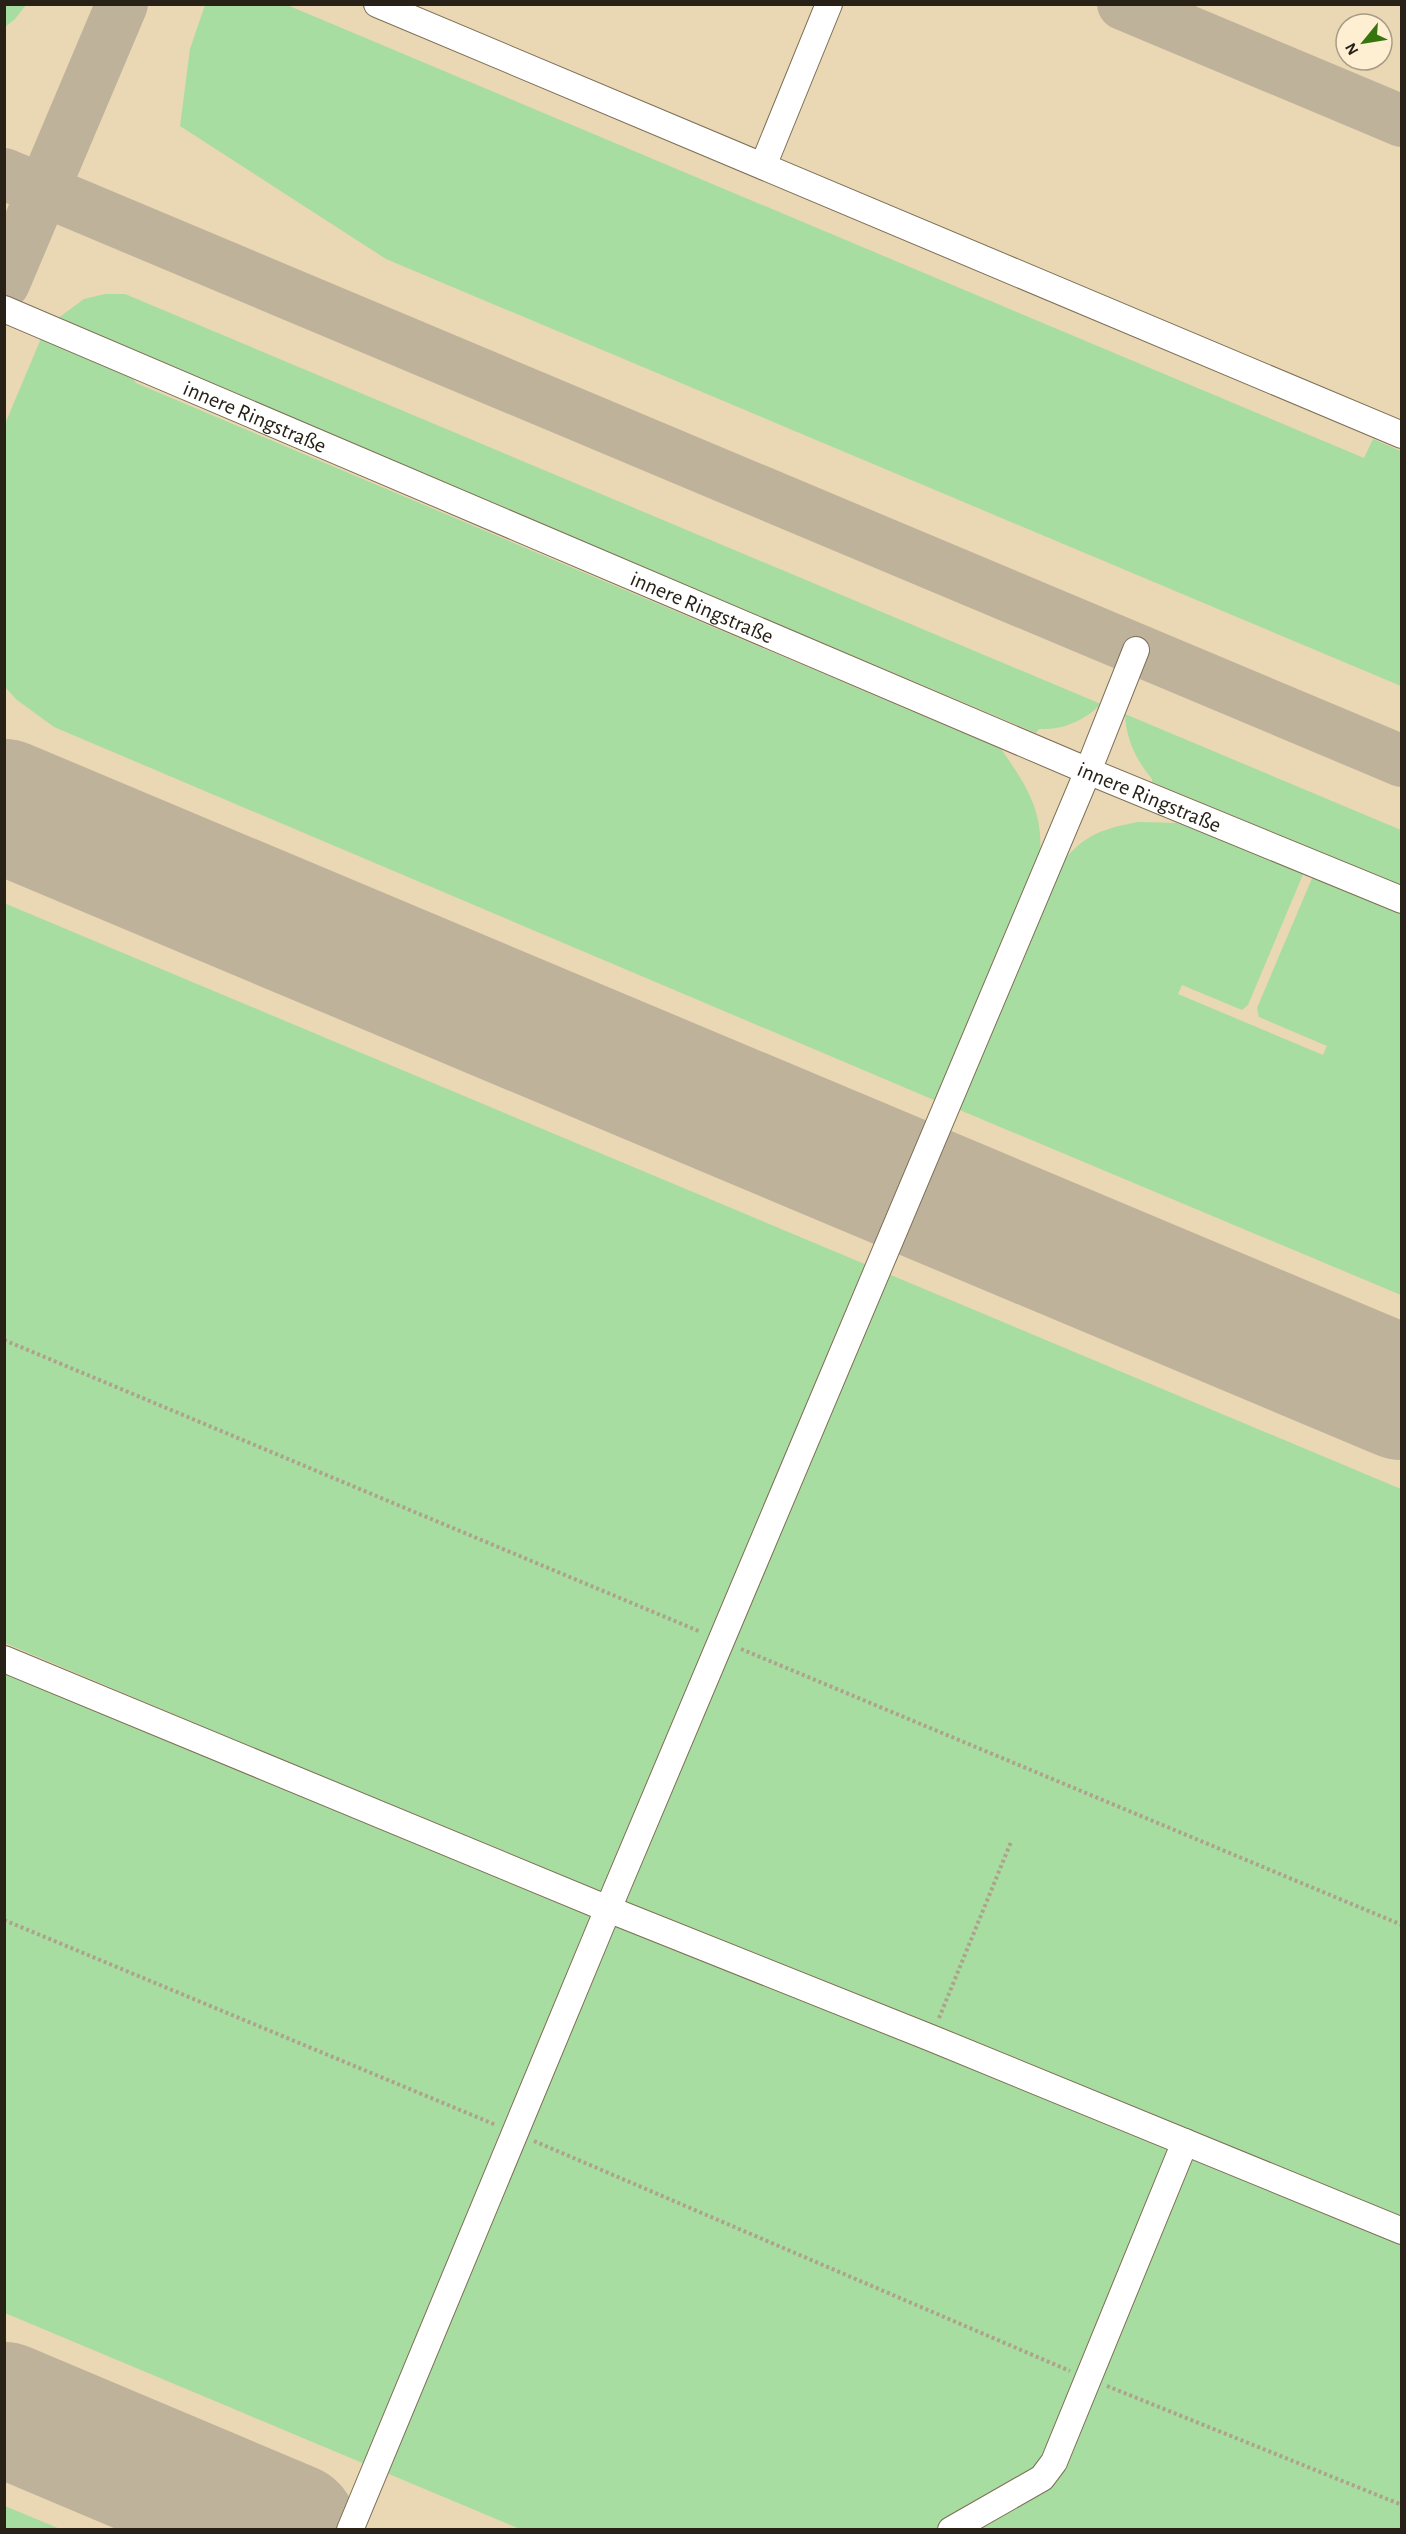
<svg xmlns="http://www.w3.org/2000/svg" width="1406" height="2534" viewBox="0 0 1406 2534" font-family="'Alegreya Sans',sans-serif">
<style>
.built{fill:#ead7b4;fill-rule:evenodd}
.green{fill:#a7dda0}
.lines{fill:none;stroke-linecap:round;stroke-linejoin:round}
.taxiway{stroke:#bfb29a;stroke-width:52}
.runway{stroke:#bfb29a;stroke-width:134}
.minor-casing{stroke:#7d6f56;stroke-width:28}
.path{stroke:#aea28c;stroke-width:4;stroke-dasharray:3 3;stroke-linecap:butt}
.minor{stroke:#fff;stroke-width:26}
.labels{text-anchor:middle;stroke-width:4.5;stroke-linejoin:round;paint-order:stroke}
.street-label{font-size:22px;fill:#272117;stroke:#feeed2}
</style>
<rect width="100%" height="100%" fill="#f0e1c5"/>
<path class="built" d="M 5,5 L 1401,5 L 1401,2529 L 5,2530 ZM 1346,24 L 1382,24 L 1382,60 L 1346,60 Z"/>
<g class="green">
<polygon points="5,4 26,5 15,19 5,27"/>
<polygon points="205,5 287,5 1364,458 1373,439 1401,451 1401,686 386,259 180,126 190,49"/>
<path d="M 105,294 L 125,294 L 1101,704 C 1084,721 1063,730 1039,729 L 1036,733 L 57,319 L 84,299 Z"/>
<path d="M 42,336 L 127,370 L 136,383 L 1001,749 C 1030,790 1047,818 1038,869 L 941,1103 L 54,727 L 17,700 L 5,687 L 5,424 Z"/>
<path d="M 1125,714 L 1401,830 L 1401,886 L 1152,782 L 1152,779 C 1136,760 1126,739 1125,714 Z"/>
<path d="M 1138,822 L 1177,823 L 1304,872 L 1248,1005 L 1242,1010 L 1182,985 L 1178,994 L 1323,1055 L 1327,1046 L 1259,1017 L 1257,1008 L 1313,876 L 1401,913 L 1401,1295 L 955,1108 L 1048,881 C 1077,841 1089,831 1138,822 Z"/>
<polygon points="4,903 1401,1489 1401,2218 609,1898 5,1643"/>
<polygon points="4,1668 1171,2148 1051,2459 942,2529 520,2529 5,2313"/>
<polygon points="1190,2157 1401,2243 1401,2529 961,2530 1043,2482"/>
<polygon points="5,2506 60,2529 5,2529"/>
</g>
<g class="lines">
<g class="taxiway">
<polyline points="1123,4 1402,121"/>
<polyline points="4,174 1402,761"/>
<polyline points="4,283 122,4"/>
<polyline points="4,769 67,819 119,854"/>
</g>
<g class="runway">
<polyline points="4,806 1402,1393"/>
<polyline points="4,2409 291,2530"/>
</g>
<g class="minor-casing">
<g id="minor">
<polyline points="377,4 1402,435"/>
<polyline points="763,166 829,4"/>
<path id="s1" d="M 4,309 L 1088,771 L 1402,900"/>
<polyline points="4,1659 608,1909 931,2038 1402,2231"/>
<polyline points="350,2530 608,1909 1088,771 1136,650"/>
<polyline points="951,2530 1042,2478 1054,2462 1185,2142"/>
</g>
</g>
<g class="path">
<polyline points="4,1340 701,1632"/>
<polyline points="741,1649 1402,1925"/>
<polyline points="4,1920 496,2125"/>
<polyline points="939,2018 1011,1842"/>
<polyline points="534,2141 1070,2371"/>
<polyline points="1107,2386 1402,2505"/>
</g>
<use href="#minor" class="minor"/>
</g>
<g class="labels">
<g class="street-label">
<text dy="8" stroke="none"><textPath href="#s1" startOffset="273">innere Ringstraße</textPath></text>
<text dy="8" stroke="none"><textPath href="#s1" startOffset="759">innere Ringstraße</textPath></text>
<text dy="8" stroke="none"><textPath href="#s1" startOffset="1245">innere Ringstraße</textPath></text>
</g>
</g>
<rect width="1406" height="2534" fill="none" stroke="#272117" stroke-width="12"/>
<g transform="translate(1364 42) rotate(240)"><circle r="28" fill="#feeed2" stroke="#a89c87" stroke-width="1.5"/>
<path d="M0-4.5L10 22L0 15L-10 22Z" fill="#36740d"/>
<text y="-9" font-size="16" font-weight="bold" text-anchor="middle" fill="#272117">N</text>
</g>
</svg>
